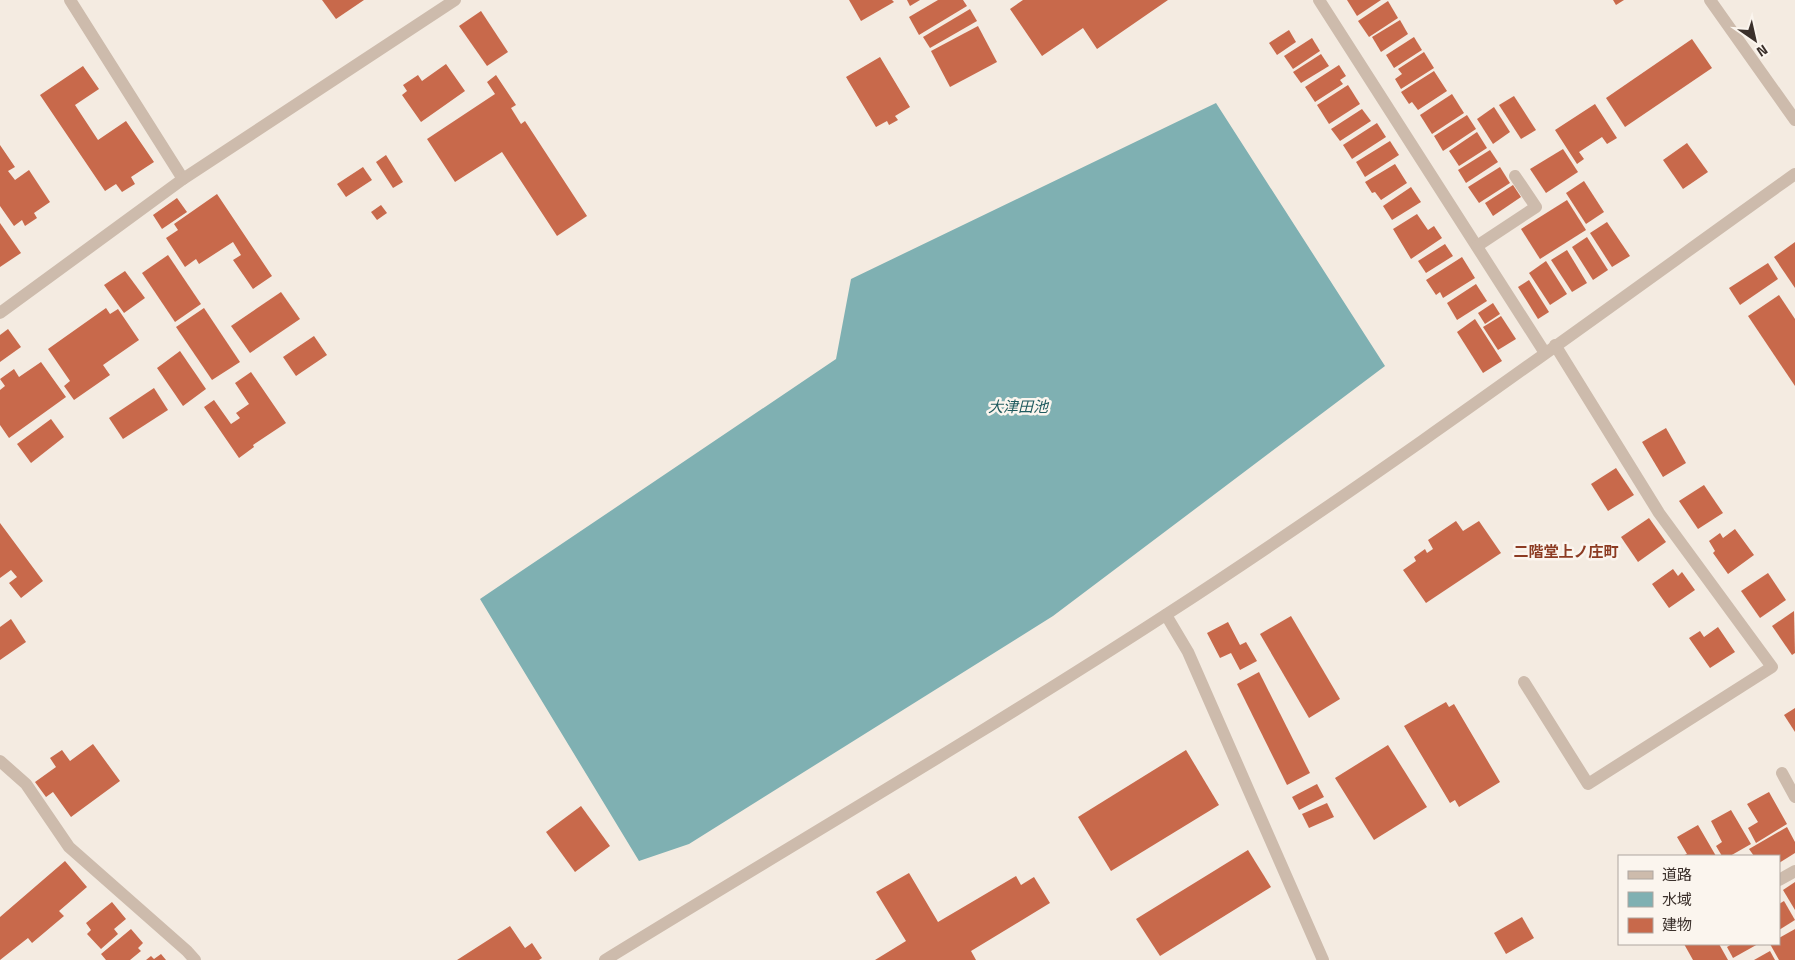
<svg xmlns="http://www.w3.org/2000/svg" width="1795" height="960" viewBox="0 0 1795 960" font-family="'Titillium Web','Noto Sans JP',sans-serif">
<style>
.water{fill:#7fb0b2}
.building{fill:#c8694b}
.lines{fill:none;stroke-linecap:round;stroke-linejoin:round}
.minor{stroke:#cdbbac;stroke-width:12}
.labels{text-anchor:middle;stroke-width:5;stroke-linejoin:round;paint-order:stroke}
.water-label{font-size:15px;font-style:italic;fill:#1f5a5e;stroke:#fbf5ee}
.neighbourhood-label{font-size:15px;font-weight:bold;fill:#8c3b22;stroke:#fbf5ee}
</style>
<rect width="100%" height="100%" fill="#f4ebe1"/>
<polygon class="water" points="1216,103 1385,366 1053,616 689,844 639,861 480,599 836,359 851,279"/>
<g class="building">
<polygon points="322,0 364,0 336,19"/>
<polygon points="849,0 892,0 894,2 861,21"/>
<polygon points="907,0 920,0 910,6"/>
<polygon points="938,0 963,0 967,6 919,35 909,17"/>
<polygon points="1023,0 1168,0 1097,49 1083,28 1042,56 1010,9"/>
<polygon points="1347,0 1381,0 1357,16"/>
<polygon points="1613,0 1624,0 1616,5"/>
<polygon points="1388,1 1398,18 1369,37 1358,21"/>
<polygon points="970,9 977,21 930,48 923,37"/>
<polygon points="481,11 508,52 487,66 459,26"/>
<polygon points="1400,20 1408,34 1381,52 1372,37"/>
<polygon points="978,26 997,62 950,87 931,51"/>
<polygon points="1289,30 1296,42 1277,55 1269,43"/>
<polygon points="1414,37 1422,50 1394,68 1386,55"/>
<polygon points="1312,38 1320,51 1293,69 1284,56"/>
<polygon points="1692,39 1712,68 1625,127 1606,98"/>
<polygon points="1424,52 1434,68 1401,89 1395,79 1402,74 1398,69"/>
<polygon points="1321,54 1329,66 1301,83 1293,72"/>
<polygon points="880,57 910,107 895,116 898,120 889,125 887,121 876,127 846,77"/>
<polygon points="446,64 465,91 421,122 402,95 407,91 403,85 418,75 422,81"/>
<polygon points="1339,65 1346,76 1340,80 1343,84 1315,102 1305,87"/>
<polygon points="83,66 99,89 75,105 98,140 126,121 154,162 131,177 135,184 122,192 116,184 105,191 40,95"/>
<polygon points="1434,71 1447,91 1418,110 1412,102 1409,104 1401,92"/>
<polygon points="496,75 516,105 511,108 521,124 525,121 587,216 557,236 502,152 455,182 427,139 495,94 487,82"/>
<polygon points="1348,85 1360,104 1329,124 1317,105"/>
<polygon points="1452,94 1464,113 1432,134 1420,115"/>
<polygon points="1514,96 1536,130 1521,139 1499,105"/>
<polygon points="1595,104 1617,138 1607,144 1602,137 1579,152 1584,159 1577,164 1555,130"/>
<polygon points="1494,107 1510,132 1493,144 1477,119"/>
<polygon points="1362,109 1371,121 1340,141 1331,129"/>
<polygon points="1467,115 1476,129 1443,151 1434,136"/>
<polygon points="1377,123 1386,137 1352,159 1343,145"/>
<polygon points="1477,132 1487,148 1459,166 1449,151"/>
<polygon points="1390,141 1399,155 1365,177 1356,162"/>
<polygon points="1687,143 1708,172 1683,189 1663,160"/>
<polygon points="0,145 15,167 8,171 15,180 29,170 50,202 34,213 37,218 25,226 22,220 14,226 0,206"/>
<polygon points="1563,149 1578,172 1546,193 1530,169"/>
<polygon points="1490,150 1498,162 1466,183 1458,170"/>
<polygon points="386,155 403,182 393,188 376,162"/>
<polygon points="1395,164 1407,183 1381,200 1375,192 1372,193 1365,182"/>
<polygon points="363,167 372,180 346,197 337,184"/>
<polygon points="1500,167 1510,183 1479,203 1468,187"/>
<polygon points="1584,181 1604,212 1586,224 1566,193"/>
<polygon points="1513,185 1521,197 1493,216 1485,203"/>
<polygon points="1411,187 1421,202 1392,220 1383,206"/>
<polygon points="217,194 272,276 253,289 233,260 241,255 233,242 199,264 196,259 185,267 166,238 178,230 174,224"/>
<polygon points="177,198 187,212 162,229 153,215"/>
<polygon points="1567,200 1586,230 1540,259 1521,229"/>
<polygon points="381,205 387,213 377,220 371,212"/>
<polygon points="1417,214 1428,230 1434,226 1442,238 1411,259 1393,229"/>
<polygon points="1607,222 1630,256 1612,267 1590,233"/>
<polygon points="0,223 21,253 0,267"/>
<polygon points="1587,237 1608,270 1593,280 1572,247"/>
<polygon points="1795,242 1795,288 1774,257"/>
<polygon points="1445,244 1453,256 1426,273 1418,261"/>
<polygon points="1567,250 1587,283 1572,292 1551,260"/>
<polygon points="168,255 201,304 175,322 142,273"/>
<polygon points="1462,257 1475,278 1443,298 1440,292 1436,295 1426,280"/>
<polygon points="1546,261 1567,294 1550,305 1529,273"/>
<polygon points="1768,263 1778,279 1740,305 1729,288"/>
<polygon points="125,271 145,298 124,313 104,285"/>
<polygon points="1529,280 1549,312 1538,319 1518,287"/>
<polygon points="1476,284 1487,301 1457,320 1447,303"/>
<polygon points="281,292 300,319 250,353 231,326"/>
<polygon points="1779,295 1795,319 1795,386 1748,316"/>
<polygon points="1493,303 1500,314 1485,324 1478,313"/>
<polygon points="106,308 110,314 118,309 139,340 103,365 110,375 74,400 64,386 70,381 48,349"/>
<polygon points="204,308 240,362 212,380 176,327"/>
<polygon points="1501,316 1516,339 1498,350 1483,327"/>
<polygon points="1475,319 1502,361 1483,373 1457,332"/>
<polygon points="8,329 21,347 0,362 0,335"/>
<polygon points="314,336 327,355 296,376 283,357"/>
<polygon points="180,351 206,389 183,406 157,368"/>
<polygon points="41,362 66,397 9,438 0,425 0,390 5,386 0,379 14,369 19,377"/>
<polygon points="251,372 286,423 253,445 254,447 239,458 204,407 214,400 231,424 240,418 236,413 249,404 235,383"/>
<polygon points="154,388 168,410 123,439 109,418"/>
<polygon points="51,419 64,437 31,463 17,444"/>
<polygon points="1666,428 1686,463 1663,477 1642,442"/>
<polygon points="1616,468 1634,495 1608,511 1591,484"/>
<polygon points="1704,485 1723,513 1698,529 1679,501"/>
<polygon points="1649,518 1666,542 1638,562 1621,537"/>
<polygon points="1456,521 1463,531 1479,521 1501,553 1426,603 1403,570 1416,561 1414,557 1425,549 1427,553 1433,549 1428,540"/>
<polygon points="0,523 43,581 21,598 9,583 17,577 11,570 0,578"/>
<polygon points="1735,529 1754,555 1728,574 1713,553 1715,551 1709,541 1720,533 1723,538"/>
<polygon points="1673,569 1678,576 1682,572 1695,590 1669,608 1652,584"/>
<polygon points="1768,573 1786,600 1760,618 1741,591"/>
<polygon points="1794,611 1795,653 1792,655 1772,626"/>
<polygon points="1291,616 1340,699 1309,718 1260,634"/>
<polygon points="11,619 26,642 0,660 0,627"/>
<polygon points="1228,622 1240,645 1246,642 1257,661 1240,670 1231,653 1220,658 1207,633"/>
<polygon points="1718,627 1735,652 1710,668 1689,638 1700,631 1704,637"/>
<polygon points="1259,672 1310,773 1287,785 1237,684"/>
<polygon points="1446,702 1449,707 1454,704 1500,782 1459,807 1455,800 1450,803 1404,726"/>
<polygon points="1795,708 1795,732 1784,715"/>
<polygon points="93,744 120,781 71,817 53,792 46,797 35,782 56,767 50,758 62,750 70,761"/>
<polygon points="1388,745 1427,807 1374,840 1335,778"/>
<polygon points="1186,750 1219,805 1111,871 1078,817"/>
<polygon points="1317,784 1324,797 1299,810 1292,797"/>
<polygon points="1769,792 1787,824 1756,843 1748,828 1758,822 1747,804"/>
<polygon points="1327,803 1334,817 1309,828 1302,814"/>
<polygon points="581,806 610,846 575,872 546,832"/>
<polygon points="1731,810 1751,844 1730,856 1722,856 1716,846 1722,842 1711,821"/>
<polygon points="1698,825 1716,856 1682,856 1687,854 1677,837"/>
<polygon points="1787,827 1795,842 1795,853 1779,863 1779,856 1754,856 1749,849"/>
<polygon points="1248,850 1271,887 1160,956 1136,919"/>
<polygon points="65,861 87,887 59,911 64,916 32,943 28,938 0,960 0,917"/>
<polygon points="909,873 938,922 1016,876 1021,885 1034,877 1050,903 971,951 976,960 875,960 906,941 876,892"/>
<polygon points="1795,882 1795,910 1783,890"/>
<polygon points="1784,901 1795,920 1779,930 1779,904"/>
<polygon points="112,902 126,919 114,929 118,934 101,949 87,934 91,930 86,923"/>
<polygon points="1522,917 1534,938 1506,954 1494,933"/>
<polygon points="510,926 525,948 532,943 542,958 539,960 457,960"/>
<polygon points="131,929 143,943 138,948 141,951 130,960 106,960 101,954"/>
<polygon points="1795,929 1795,960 1779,960 1770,944 1779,944 1779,938"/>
<polygon points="1684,944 1719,944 1728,960 1693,960"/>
<polygon points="1732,944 1758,944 1733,958 1727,947"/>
<polygon points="1770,951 1775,960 1754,960"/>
<polygon points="161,954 166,960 146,960 151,956 154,959"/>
</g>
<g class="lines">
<g class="minor">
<polyline points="70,0 183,179"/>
<polyline points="1319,0 1545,353"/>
<polyline points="1710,0 1795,120"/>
<polyline points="1477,246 1536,207 1515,176"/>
<polyline points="0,313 183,179 455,0"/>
<polyline points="1166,615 1188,652 1323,960"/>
<polyline points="1524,682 1588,784 1772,667 1659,513 1555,345"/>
<polyline points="0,761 26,784 69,847 187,951 195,960"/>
<polyline points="1782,773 1795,797"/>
<polyline points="1779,880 1795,871"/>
<path d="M 605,960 C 792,845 982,734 1167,614 C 1381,475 1587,323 1795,174"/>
</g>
</g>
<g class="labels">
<g class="water-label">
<text x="1018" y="412">大津田池</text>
</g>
<g class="neighbourhood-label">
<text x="1566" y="557">二階堂上ノ庄町</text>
</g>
</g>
<rect x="1618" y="855" width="162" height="90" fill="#fbf5ee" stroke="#aea6a0"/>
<rect x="1628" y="871" width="25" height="8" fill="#cdbbac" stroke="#aea6a0"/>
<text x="1662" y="880" font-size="15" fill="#3b302b">道路</text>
<rect x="1628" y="892" width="25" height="15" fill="#7fb0b2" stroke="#aea6a0"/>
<text x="1662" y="905" font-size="15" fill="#3b302b">水域</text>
<rect x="1628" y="918" width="25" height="15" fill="#c8694b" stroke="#aea6a0"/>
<text x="1662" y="930" font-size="15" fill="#3b302b">建物</text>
<g transform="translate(1755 40) rotate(146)" stroke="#fbf5ee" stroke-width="4" paint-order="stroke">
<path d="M0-4L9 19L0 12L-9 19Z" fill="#3b302b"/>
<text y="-8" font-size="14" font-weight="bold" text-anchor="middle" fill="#3b302b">N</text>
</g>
</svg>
